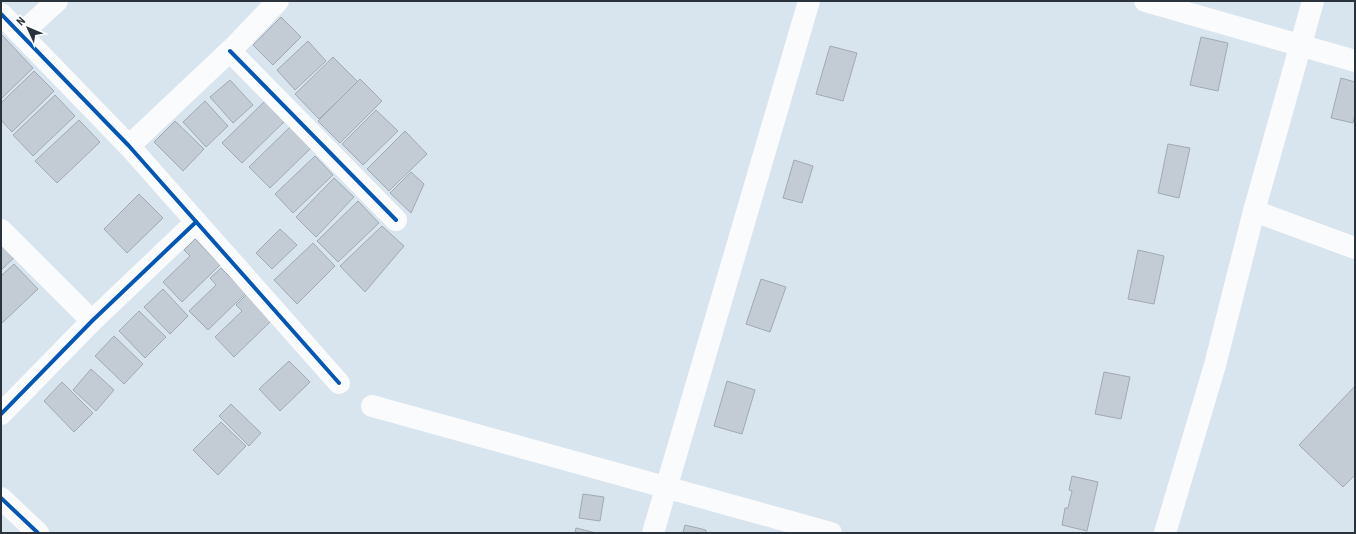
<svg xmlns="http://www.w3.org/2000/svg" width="1356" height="534" viewBox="0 0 1356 534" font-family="'Roboto Condensed',sans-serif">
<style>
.building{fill:#c3ccd4;stroke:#a1aab3}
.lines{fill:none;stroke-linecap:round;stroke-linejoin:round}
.minor{stroke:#f9fbfc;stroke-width:22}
.cycleway-casing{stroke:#fff;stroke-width:6}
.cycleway{stroke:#0057b8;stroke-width:4}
</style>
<rect width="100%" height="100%" fill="#d8e4ee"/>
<g class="building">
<polygon points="281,17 301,37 273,65 253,45"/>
<polygon points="1,34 33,68 1,99"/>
<polygon points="1201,37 1228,43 1218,91 1190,85"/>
<polygon points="308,41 326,61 295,90 277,70"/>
<polygon points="830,46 857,53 843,101 816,94"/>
<polygon points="333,57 358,82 319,119 295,94"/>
<polygon points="34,71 54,91 12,132 1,120 1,103"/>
<polygon points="1341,78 1355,82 1355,114 1353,123 1331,118"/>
<polygon points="360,79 382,101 340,143 318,121"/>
<polygon points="230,80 253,105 233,123 210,97"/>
<polygon points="55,95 75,116 33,156 13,135"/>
<polygon points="266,100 286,120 242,163 222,143"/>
<polygon points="205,101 228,126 206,147 183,122"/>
<polygon points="376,110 398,131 363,165 342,144"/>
<polygon points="79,120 100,142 57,183 35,161"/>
<polygon points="175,121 204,149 183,171 154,142"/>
<polygon points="290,127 311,148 270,188 249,167"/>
<polygon points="405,131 427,154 389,191 367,169"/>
<polygon points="1168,144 1190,148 1179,198 1158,193"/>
<polygon points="315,156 333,175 293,213 275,194"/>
<polygon points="794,160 813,166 802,203 783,198"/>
<polygon points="411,172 424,184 411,213 390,193"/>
<polygon points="334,178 354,197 316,237 296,217"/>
<polygon points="139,194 163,218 127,253 104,229"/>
<polygon points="358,201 379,223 338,262 317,241"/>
<polygon points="382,226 404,246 365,292 340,266"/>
<polygon points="280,229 297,245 272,269 256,253"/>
<polygon points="1,238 17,255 1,270"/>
<polygon points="195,239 220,265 182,302 163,282 190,256 184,250"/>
<polygon points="313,243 335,266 297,304 274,280"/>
<polygon points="1138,250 1164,256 1154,304 1128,299"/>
<polygon points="14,264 38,289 1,324 1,276"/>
<polygon points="221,268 246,293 208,330 189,311 216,285 210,278"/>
<polygon points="761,279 786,287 770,332 746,324"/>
<polygon points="163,289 188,316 170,334 144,307"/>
<polygon points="247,294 272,320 234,357 215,337 242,311 236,305"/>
<polygon points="139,311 166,337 145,358 119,331"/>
<polygon points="114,336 143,364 124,384 95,356"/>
<polygon points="289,361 310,382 280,411 259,389"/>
<polygon points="91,369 114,390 96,411 73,390"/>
<polygon points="1104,372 1130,377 1121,419 1095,414"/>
<polygon points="727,381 755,390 742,434 714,426"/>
<polygon points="62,382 93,413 74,432 44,401"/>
<polygon points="1355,386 1355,475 1343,487 1299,445"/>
<polygon points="231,404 261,433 249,446 219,416"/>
<polygon points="221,422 246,446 218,475 193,450"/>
<polygon points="1072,476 1098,482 1087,531 1062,525 1065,508 1068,508 1072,491 1069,490"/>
<polygon points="583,494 604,497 600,521 579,518"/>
<polygon points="685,525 706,530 706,533 683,533"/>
<polygon points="576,528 596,533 575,533"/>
</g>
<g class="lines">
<g class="minor">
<polyline points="1145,1 1355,61"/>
<polyline points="1,14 129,146 339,383"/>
<polyline points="21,34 57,1"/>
<polyline points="230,51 396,220"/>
<polyline points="129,146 235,46 278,1"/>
<polyline points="1254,211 1355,248"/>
<polyline points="1,230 92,321"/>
<polyline points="372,406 831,533"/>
<polyline points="1,414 92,321 196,222"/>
<polyline points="1,498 38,533"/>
<polyline points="653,533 809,1"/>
<polyline points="1165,533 1215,365 1254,211 1313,1"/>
</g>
<g class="cycleway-casing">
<g id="cycleway">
<polyline points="1,14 129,146 339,383"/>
<polyline points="230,51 396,220"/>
<polyline points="1,414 92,321 196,222"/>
<polyline points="1,498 38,533"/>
</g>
</g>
<use href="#cycleway" class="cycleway"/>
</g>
<rect width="1356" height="534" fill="none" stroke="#2a333b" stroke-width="4"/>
<g transform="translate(28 28) rotate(314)" stroke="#ffffff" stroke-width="3" paint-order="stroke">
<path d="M0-3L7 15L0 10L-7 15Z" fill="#2a333b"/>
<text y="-6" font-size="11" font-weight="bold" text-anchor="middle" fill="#2a333b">N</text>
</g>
</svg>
